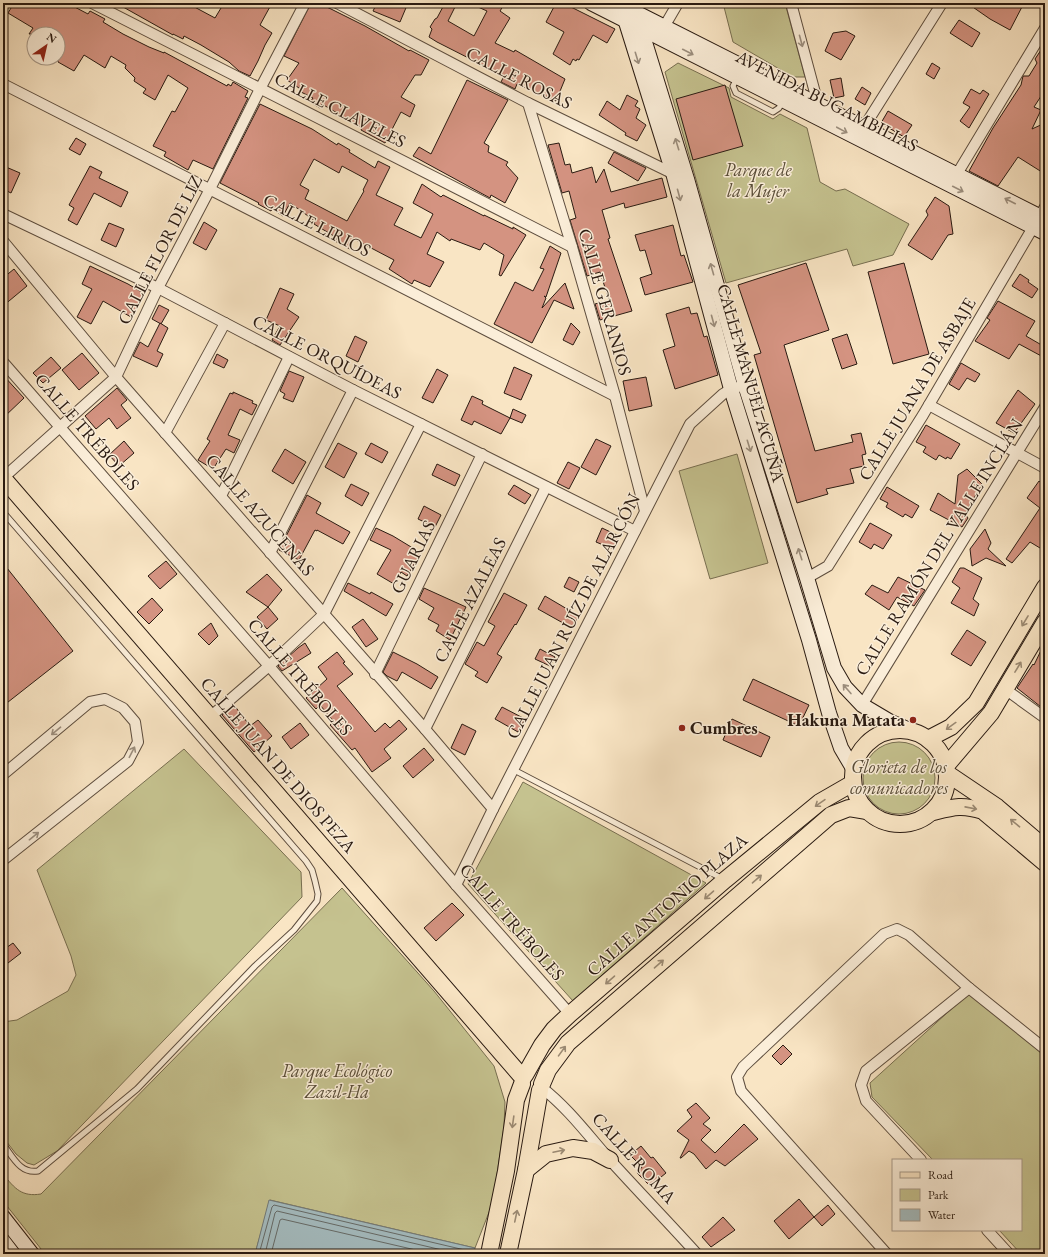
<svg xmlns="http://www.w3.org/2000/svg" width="1048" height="1257" viewBox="0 0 1048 1257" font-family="'EB Garamond',serif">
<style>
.green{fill:#c5c28f;stroke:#776e50}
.water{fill:#a4bcc0;stroke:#737b7a}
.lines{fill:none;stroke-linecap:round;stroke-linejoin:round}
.shore{stroke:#666b68;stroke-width:1}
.building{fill:#d49381;stroke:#291a11;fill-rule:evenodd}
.lane-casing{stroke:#5d4d3e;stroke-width:7}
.street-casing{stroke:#5d4d3e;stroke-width:12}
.secondary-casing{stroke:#291a11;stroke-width:16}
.primary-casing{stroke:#291a11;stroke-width:18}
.lane{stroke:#fbeed9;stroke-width:5}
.street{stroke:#fbeed9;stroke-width:10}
.secondary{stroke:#fbeed9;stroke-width:14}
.primary{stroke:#f9e5c4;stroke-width:16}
.oneway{stroke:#9c8f7f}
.oneway2{stroke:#9b8a73}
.poi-dot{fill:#8f2418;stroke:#fbeed9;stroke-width:1.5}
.labels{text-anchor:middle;stroke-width:3;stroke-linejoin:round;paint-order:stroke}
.street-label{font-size:18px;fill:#291a11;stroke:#fbeed9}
.park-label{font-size:18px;font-style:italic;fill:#584c37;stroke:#fbeed9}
.poi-label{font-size:18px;font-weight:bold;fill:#291a11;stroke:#fbeed9;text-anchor:end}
</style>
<rect width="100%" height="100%" fill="#f9e5c4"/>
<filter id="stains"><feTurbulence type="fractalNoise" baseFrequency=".005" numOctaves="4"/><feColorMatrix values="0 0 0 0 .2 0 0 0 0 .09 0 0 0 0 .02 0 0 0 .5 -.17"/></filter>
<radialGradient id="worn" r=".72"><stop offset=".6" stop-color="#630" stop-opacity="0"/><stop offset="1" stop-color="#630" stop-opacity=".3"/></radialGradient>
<g class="green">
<polygon points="723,3 785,3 805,77 793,77 733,42"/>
<polygon points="678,63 729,88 731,97 773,119 780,114 807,128 820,182 836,191 845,189 909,224 893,255 853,266 847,249 726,283 665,72"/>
<polygon points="737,454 768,563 710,579 679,471"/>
<circle cx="899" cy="778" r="36"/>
<polygon points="184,749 301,872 302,897 57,1151 34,1165 27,1163 16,1154 3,1137 3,1022 17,1020 68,991 76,975 71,956 37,870"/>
<polygon points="523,782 706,883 573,1001 468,884"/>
<path d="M 342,888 L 434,991 L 494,1066 L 505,1102 L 504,1126 L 493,1202 L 475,1248 L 270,1200 L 255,1254 L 45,1254 L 3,1201 L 3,1174 C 15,1189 22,1197 41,1194 Z"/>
<polygon points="969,993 1045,1056 1045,1254 1021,1254 999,1230 1021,1230 1021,1160 933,1160 872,1097 870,1083"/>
</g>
<polygon class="water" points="269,1200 475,1248 474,1254 255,1254"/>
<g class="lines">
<g class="shore">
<polyline points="259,1254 272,1207 274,1205 469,1251 471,1254"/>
<polyline points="265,1254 275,1213 277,1211 459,1254"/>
<polyline points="271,1254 280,1220 282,1219 433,1254"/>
</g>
</g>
<g class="building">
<polygon points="14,3 67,3 88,14 90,11 105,19 103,22 123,34 149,47 164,53 164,52 227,86 228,84 231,86 233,82 248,91 245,97 248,98 213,169 193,160 188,170 164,156 166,152 153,146 172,111 175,112 188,88 168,75 155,100 143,93 146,89 134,81 135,78 125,68 126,65 111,56 105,68 84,55 74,71 58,62 58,34 29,34 33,28 8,13"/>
<polygon points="116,3 187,3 215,18 224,3 272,3 260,25 272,33 265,45 258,61 250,76 239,71 229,62 201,45 184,36 183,39 173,34 173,35"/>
<polygon points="311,3 318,3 331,9 365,26 409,51 410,50 429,60 421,75 415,75 401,97 415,105 410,117 401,112 385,143 361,130 362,128 322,104 320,108 310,102 313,98 301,92 302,90 287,80 299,63 284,56"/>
<polygon points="377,3 408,3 400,22 373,11"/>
<polygon points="445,3 457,3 448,21 474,36 487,11 469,3 505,3 500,11 510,18 495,43 514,52 515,50 565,79 556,101 517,84 515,89 501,82 504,76 437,42 429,37 432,29 430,27 435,19 437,18"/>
<polygon points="556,3 563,3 615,29 607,43 593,35 579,60 577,59 576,61 573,59 570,65 553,54 564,32 546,22"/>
<polygon points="967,3 1024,3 1010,30 990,19"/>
<polygon points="959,20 980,33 972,47 950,33"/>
<polygon points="846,31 855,36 841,60 825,51 833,33"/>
<polygon points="1045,44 1045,90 1034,107 1041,110 1032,129 1045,123 1045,174 1018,157 998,186 969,171 993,128 1021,85 1023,76 1029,76 1037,63 1035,59"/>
<polygon points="932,63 940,68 934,79 926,74"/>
<polygon points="841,78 844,96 834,98 830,80"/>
<polygon points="467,80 508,100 484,143 489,146 488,152 508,162 506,165 518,178 505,203 491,195 490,198 413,156 419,147 431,154"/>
<polygon points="725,85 743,146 693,160 676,99"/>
<polygon points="862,87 871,93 865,105 855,99"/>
<polygon points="971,89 980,94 983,90 989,94 969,128 960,121 970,107 963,103"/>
<polygon points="627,95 638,101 635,106 640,109 636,118 646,125 637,141 625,135 626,133 599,115 607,101 620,110"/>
<path d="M 260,104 L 312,129 L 337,145 L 338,143 L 350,150 L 349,152 L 375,168 L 378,161 L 390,167 L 376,195 L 403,208 L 394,225 L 421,238 L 433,214 L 413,203 L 422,184 L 441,197 L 443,195 L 484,216 L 484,215 L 513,229 L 513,227 L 526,235 L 501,276 L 499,275 L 504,255 L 484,243 L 480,250 L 451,239 L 450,241 L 437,232 L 427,254 L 444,262 L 430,287 L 414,280 L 412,284 L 389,269 L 394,260 L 354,239 L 350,249 L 335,241 L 337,238 L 314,224 L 315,221 L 290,203 L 283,216 L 272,209 L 271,211 L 258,204 L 259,203 L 220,183 ZM 314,159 L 339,173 L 342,166 L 368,180 L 363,190 L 364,191 L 347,221 L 305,199 L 309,190 L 300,185 Z"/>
<polygon points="888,111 912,125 904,137 881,123"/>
<polygon points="76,138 86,144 80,155 69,149"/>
<polygon points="559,143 565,165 570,164 572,173 592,167 596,183 604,169 611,192 662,178 667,197 625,208 624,203 602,210 610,238 608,239 632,311 600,320 595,304 609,300 600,272 587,276 570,220 576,218 569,191 562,193 548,145"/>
<polygon points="614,152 646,168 638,181 608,163"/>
<polygon points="90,166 102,172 99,178 128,192 121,207 94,193 77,225 68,220 74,208 69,205"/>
<polygon points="6,167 20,173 11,193 3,189 3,173"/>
<polygon points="935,197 949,206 953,234 948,235 932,260 908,245 928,215 926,211"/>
<polygon points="204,222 217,230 206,250 193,243"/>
<polygon points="109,223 124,229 116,247 101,240"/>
<polygon points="673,225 681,256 684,255 693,282 645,295 640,278 652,274 645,250 640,251 635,235"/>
<polygon points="550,246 561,253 546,297 544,296 546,298 542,308 565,283 574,309 554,300 532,343 494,324 515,282 533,291 544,269 540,268"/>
<polygon points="806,263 829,330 784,345 815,451 853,442 851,435 861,433 866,454 862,455 864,466 850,469 854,483 826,489 828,494 797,503 754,355 761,353 738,285"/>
<polygon points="904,263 929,354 893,364 868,272"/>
<polygon points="90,266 128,284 145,294 131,317 103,301 91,324 77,317 92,289 82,284"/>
<polygon points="14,269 27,286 3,306 3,278"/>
<polygon points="1020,274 1029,280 1028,282 1038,289 1032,298 1012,286"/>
<polygon points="280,288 294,294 287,309 299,317 280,345 272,340 280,326 266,320"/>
<polygon points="998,301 1035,321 1026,336 1045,347 1045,358 1019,344 1009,359 975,341 990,320 987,318"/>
<polygon points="159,305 169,310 161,324 152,319"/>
<polygon points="689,307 691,314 697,313 704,337 707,336 718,375 675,389 663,350 675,346 666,314"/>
<polygon points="160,323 168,328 157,351 163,354 157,367 133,356 140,342 148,347"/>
<polygon points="571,323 580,332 573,345 563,340"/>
<polygon points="847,334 857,364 842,369 832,339"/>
<polygon points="355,336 367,342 358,362 346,356"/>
<polygon points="82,353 99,373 79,390 62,370"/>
<polygon points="217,354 228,360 224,368 213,363"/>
<polygon points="51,357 61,368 43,383 33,373"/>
<polygon points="961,363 980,374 975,382 967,378 959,390 949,384"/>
<polygon points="514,367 532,375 521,400 504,393"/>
<polygon points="437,369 448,375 433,403 422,398"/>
<polygon points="289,371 304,377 293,402 283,398 285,394 280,391"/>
<polygon points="3,375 24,398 3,418"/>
<polygon points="646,377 652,406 629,411 623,381"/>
<polygon points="117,388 127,400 121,405 131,418 117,429 109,418 96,429 85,416"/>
<polygon points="1018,390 1035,404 1014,433 996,423"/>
<polygon points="233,392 253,401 252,403 257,405 252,415 240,409 228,435 240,440 234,453 226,449 213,469 198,460 210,441 207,439 230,393 233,394"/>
<polygon points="472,396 483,401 482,404 510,418 513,409 526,415 522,423 510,418 501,434 474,421 472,425 461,420"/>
<polygon points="926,425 960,444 951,459 947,457 946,459 939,455 936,460 923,452 926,447 916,442"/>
<polygon points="596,439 611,446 596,475 581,467"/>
<polygon points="124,441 134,453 119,466 109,455"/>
<polygon points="338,443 357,453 344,478 325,467"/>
<polygon points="371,443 388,452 382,463 365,454"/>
<polygon points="285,449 306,462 293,484 272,471"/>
<polygon points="568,462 580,468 569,489 557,483"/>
<polygon points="437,464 460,475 455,486 432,475"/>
<polygon points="967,469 982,484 965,514 968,518 962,527 930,510 938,493 955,504 958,475"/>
<polygon points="1039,481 1045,486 1045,551 1030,542 1012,563 1006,559 1040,508 1027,498"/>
<polygon points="351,484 369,493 362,506 345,496"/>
<polygon points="514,485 531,495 525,504 508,494"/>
<polygon points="887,487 919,506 912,518 905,514 903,517 886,507 888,503 880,499"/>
<polygon points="307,495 321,503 316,513 350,532 343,544 317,530 317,531 315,530 299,560 279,550"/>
<polygon points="424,506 441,515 435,527 418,519"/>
<polygon points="870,523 892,535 883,549 874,544 871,549 859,542"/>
<polygon points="376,528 393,536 421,553 407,576 401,572 394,584 377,574 391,550 370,540"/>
<polygon points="602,528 619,536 613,549 596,542"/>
<polygon points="985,529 991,543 988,549 1006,566 986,558 972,566 970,549"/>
<polygon points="166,561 177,574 160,589 148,576"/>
<polygon points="3,563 73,651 3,706"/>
<polygon points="960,568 964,568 982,578 973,599 979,604 974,616 951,603 960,588 952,582"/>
<polygon points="267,574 282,590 268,607 246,592"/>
<polygon points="569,577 579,582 574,592 564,587"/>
<polygon points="898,577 925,590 914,606 897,597 889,610 865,594 872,585 888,593"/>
<polygon points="348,583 370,594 371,592 393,604 386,616 344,591"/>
<polygon points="424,588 466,607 450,640 436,631 439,625 428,619 434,608 419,599"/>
<polygon points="504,593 527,605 516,625 515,624 497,654 502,657 487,683 475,676 478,672 465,664 477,642 484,646 495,626 488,622"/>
<polygon points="545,596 579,616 572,628 538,609"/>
<polygon points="152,598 163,610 149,624 137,612"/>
<polygon points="268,607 278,619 267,629 257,617"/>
<polygon points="363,619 378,639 366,647 352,627"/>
<polygon points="211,623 218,636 209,645 198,634"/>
<polygon points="967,630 986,642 971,666 951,654"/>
<polygon points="1045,642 1045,702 1041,707 1017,688 1033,664 1034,665"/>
<polygon points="305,643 311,653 282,671 278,666 298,648"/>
<polygon points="540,649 555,657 550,666 535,659"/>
<polygon points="337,652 345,662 343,663 353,674 337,686 375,732 385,723 390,728 399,720 407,729 384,749 391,758 372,772 355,748 352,750 330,725 334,722 320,705 316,709 306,698 327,679 318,667"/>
<polygon points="393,652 417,664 438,677 431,689 402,672 397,681 387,676 383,672"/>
<polygon points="753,679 809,705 799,726 743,700"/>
<polygon points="234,705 250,726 258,720 272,736 254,752 222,715"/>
<polygon points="502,707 525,719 518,732 495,719"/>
<polygon points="732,719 770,737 761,757 723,740"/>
<polygon points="300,723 309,735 291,749 282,737"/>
<polygon points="462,724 476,731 465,755 451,748"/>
<polygon points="424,748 434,760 413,778 403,766"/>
<polygon points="452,903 464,915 436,941 424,928"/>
<polygon points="13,943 21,953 8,963 3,957 3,950"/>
<polygon points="783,1045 792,1054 781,1065 772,1056"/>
<polygon points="696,1103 710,1118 703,1124 711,1130 701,1140 715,1153 744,1124 758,1139 725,1166 716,1160 706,1169 694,1154 689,1151 681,1158 680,1158 689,1140 677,1131 692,1117 687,1110"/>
<polygon points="641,1146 651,1158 653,1157 666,1173 650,1186 637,1173 642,1167 630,1155"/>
<polygon points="799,1199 814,1217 789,1239 774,1221"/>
<polygon points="828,1205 835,1214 822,1226 814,1217"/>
<polygon points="723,1217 735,1230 711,1247 702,1237"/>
</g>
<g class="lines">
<g class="lane-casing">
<g id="lane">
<polyline points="737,78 733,86 736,93 773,112 779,108 782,102"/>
<path d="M 3,512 L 306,861 L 312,870 L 315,881 L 318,894 L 317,901 L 294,930 L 255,966 L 137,1089 L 38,1171 C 20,1174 13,1157 3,1144"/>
<polyline points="514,770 723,879"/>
</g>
</g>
<g class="street-casing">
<g id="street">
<polyline points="92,3 572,247"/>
<polyline points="337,3 528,103 676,175"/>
<polyline points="791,3 818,104 818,107"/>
<polyline points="664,27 678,3"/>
<polyline points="3,84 615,396"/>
<polyline points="528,103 572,247 615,396 645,511"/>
<polyline points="864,127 942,3"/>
<polyline points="957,174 1045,28"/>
<polyline points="3,214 158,288 353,390 635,531"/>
<polyline points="3,241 116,377 425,729 493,809"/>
<polyline points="3,362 269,666 456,885 570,1014"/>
<polyline points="929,405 1045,468"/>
<polyline points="165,433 225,323"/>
<polyline points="3,478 116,377 158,288 210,189 260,89 305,3"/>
<polyline points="221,496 289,357"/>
<polyline points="270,553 353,390"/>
<polyline points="807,578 828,566 923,415 1045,207"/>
<polyline points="375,674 482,454"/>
<polyline points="1005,689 1045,718"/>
<polyline points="862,705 1045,407"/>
<polyline points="210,717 269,666 324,614 421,424"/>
<polyline points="425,729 546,487"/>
<polyline points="3,773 5,773 90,702 105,699 123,708 135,722 138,742 128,761 3,860"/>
<polyline points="456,885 493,809 690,424 723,394 731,389 745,385"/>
<path d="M 541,1087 C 569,1109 587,1134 610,1160 C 639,1192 669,1223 697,1254"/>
<polyline points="921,1160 866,1101 861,1085 866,1071 969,988"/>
<polyline points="987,1230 1009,1254"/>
<polyline points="887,1254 741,1091 737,1077 743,1067 884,934 897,929 909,935 969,988 1045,1049"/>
</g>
</g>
<g class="secondary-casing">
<g id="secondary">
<polyline points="591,3 1045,233"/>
<polyline points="620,3 673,173 731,389 809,640 829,713 841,748 854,770"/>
<polyline points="633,3 687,179 745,385 807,578 834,668 845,687 862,705 889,721 914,732"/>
<polyline points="631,10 1045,219"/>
<polyline points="3,1217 32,1254"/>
<polyline points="3,1241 13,1254"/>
</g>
</g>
<g class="primary-casing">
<g id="primary">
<polyline points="3,478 523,1078"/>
<circle cx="900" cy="777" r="47"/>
<polyline points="928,739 951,727 976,703 1045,587"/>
<polyline points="946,766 991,713 1045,622"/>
<polyline points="948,774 997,807 1045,848"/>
<path d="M 933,812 C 953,807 962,804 983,811 L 1045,863"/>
<polyline points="525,1075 542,1045 554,1029 570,1014 725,880 820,802 853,783"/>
<polyline points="542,1084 548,1070 568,1043 831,815 849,808 867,811"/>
<polyline points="526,1170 546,1154 573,1148 593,1151 610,1160"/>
<polyline points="489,1254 506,1171 516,1100 522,1084"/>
<polyline points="508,1254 526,1170 540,1090"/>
</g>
</g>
<use href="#lane" class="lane"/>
<use href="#street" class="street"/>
<use href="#secondary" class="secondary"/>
<use href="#primary" class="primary"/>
</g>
<defs><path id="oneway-shaft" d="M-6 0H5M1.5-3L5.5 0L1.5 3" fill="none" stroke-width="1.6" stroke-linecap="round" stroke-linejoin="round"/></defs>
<g class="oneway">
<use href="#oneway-shaft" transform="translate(801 41) rotate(75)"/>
<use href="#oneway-shaft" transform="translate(688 52) rotate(27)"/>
<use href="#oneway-shaft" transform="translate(637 58) rotate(73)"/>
<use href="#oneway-shaft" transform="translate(842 130) rotate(28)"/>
<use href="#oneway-shaft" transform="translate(677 144) rotate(-107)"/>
<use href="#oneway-shaft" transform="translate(958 189) rotate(27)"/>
<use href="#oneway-shaft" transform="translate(679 195) rotate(75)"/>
<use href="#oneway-shaft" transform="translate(1010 201) rotate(-153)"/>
<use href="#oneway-shaft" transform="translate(712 269) rotate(-106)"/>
<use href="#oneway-shaft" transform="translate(713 321) rotate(75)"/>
<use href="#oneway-shaft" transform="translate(749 446) rotate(73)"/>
<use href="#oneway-shaft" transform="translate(800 554) rotate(-108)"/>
<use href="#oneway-shaft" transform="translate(847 689) rotate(-131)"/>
<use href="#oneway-shaft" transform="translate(56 731) rotate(140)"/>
<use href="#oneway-shaft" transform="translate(132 752) rotate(-63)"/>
<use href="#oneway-shaft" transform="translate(34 836) rotate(-39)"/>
</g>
<g class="oneway2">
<use href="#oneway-shaft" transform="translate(1025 621) rotate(121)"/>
<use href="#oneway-shaft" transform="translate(1018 667) rotate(-59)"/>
<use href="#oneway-shaft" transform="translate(951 726) rotate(144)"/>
<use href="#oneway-shaft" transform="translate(820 803) rotate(145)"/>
<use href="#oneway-shaft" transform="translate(971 808) rotate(11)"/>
<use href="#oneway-shaft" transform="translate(1015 823) rotate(-140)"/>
<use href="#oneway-shaft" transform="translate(757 879) rotate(-41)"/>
<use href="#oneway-shaft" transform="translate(709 895) rotate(139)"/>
<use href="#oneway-shaft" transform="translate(659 964) rotate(-41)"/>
<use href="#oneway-shaft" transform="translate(610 980) rotate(139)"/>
<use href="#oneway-shaft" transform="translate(562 1051) rotate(-54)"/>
<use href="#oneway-shaft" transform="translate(513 1122) rotate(98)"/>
<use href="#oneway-shaft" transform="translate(559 1151) rotate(-12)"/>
<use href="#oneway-shaft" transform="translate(516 1216) rotate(-78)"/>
</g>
<g class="poi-dot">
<circle cx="913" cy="720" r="4"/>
<circle cx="682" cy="728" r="4"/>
</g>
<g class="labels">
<g class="street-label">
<text transform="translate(519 78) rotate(27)" y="6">CALLE ROSAS</text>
<text transform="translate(827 101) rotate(27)" y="6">AVENIDA BUGAMBILIAS</text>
<text transform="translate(340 110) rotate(27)" y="6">CALLE CLAVELES</text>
<text transform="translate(317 225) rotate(27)" y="6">CALLE LIRIOS</text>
<text transform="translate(160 250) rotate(-63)" y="6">CALLE FLOR DE LIZ</text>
<text transform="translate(605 302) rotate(74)" y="6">CALLE GERANIOS</text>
<text transform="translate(327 357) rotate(27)" y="6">CALLE ORQUÍDEAS</text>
<text transform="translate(751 383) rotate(74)" y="6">CALLE MANUEL ACUÑA</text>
<text transform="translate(917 389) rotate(-59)" y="6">CALLE JUANA DE ASBAJE</text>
<text transform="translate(87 432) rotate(49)" y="6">CALLE TRÉBOLES</text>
<text transform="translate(260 515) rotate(49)" y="6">CALLE AZUCENAS</text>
<text transform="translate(939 547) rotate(-58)" y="6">CALLE RAMÓN DEL VALLE INCLÁN</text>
<text transform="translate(413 557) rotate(-64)" y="6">GUARIAS</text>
<text transform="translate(470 600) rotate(-63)" y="6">CALLE AZALEAS</text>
<text transform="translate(573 616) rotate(-63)" y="6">CALLE JUAN RUÍZ DE ALARCÓN</text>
<text transform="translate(300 677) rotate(49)" y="6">CALLE TRÉBOLES</text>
<text transform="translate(278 765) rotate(49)" y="6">CALLE JUAN DE DIOS PEZA</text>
<text transform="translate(667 905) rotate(-41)" y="6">CALLE ANTONIO PLAZA</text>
<text transform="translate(512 922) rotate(49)" y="6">CALLE TRÉBOLES</text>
<text transform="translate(634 1158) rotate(48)" y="6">CALLE ROMA</text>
</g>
<g class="park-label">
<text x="758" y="176">Parque de<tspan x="758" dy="21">la Mujer</tspan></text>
<text x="899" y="773">Glorieta de los<tspan x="899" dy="21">comunicadores</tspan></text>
<text x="337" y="1077">Parque Ecológico<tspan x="337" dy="21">Zazil-Ha</tspan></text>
</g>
<g class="poi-label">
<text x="905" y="726">Hakuna Matata</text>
<text x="690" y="734" text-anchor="start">Cumbres</text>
</g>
</g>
<rect width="1048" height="1257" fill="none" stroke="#f9e5c4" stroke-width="16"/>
<rect x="4" y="4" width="1040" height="1249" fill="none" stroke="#291a11" stroke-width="2"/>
<rect x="8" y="8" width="1032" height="1241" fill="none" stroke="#291a11"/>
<rect x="892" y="1159" width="130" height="72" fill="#fbeed9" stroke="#a79989"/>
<rect x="900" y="1172" width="20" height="6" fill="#f9e5c4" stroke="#a79989"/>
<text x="928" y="1179" font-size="12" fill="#291a11">Road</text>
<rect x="900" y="1189" width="20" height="12" fill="#c5c28f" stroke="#a79989"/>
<text x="928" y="1199" font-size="12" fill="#291a11">Park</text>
<rect x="900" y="1209" width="20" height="12" fill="#a4bcc0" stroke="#a79989"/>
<text x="928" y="1219" font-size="12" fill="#291a11">Water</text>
<g transform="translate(46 46) rotate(34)"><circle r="19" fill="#fbeed9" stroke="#a79989"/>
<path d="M0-3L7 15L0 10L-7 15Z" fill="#8f2418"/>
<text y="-6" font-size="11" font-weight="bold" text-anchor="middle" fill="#291a11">N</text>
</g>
<rect width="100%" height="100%" filter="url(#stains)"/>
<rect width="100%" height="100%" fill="url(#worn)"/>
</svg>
